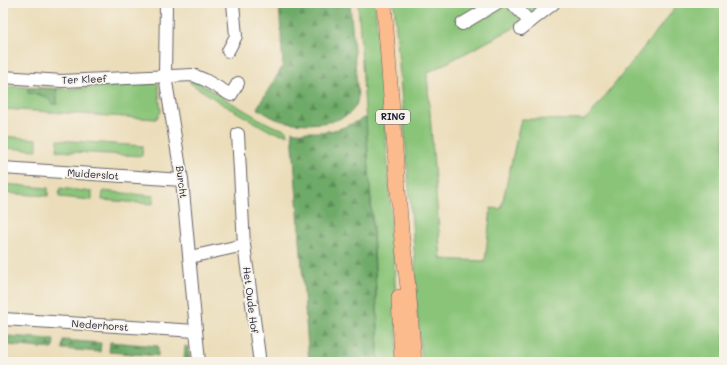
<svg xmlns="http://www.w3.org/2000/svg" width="727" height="365" viewBox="0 0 727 365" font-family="Mali,sans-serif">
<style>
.green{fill:#89c478;stroke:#56735a}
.forest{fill:url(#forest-firs);stroke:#486652}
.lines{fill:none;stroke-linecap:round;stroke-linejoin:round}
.minor-casing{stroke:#686367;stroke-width:14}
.major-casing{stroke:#686367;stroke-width:16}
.minor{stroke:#fff;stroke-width:12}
.major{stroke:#fbbb8d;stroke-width:15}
.labels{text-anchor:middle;stroke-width:3.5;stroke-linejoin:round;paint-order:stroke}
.shield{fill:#f7f3e8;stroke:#62616f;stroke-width:1}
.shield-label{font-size:9px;font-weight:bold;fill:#22223b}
.street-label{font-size:10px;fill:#22223b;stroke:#f7f3e8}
</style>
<defs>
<pattern id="forest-firs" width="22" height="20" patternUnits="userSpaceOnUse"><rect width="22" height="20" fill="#6eaa68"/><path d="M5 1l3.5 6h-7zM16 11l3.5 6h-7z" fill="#5a8a57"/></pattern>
</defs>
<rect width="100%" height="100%" fill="#f7f3e8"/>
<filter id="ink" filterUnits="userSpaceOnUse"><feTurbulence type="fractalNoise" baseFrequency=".025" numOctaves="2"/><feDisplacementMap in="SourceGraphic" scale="8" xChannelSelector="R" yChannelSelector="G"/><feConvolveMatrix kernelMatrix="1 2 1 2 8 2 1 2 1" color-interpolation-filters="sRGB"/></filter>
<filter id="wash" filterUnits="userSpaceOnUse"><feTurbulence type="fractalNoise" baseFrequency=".012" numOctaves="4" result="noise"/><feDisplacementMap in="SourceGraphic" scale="16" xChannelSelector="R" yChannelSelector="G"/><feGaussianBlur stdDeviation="0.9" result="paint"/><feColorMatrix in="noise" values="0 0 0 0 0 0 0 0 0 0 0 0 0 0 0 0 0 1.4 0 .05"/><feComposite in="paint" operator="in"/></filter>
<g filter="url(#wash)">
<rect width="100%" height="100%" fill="#ebddb9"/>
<g class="green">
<path d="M 358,3 L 375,3 C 385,122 395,242 398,362 L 378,362 L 378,329 L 374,245 Z"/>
<path d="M 394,3 L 545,3 L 512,29 L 427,73 L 441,259 L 485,261 L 491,208 L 501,209 L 521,119 L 584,120 L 590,115 L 679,3 L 724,3 L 724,362 L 422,362 C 418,329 415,295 415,261 Z"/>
<polygon points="190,78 261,120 273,126 286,130 287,135 270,131 224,105 190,83"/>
<polygon points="158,83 161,112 156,119 3,109 3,86 67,89"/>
<polygon points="3,136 37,139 37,150 3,148"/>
<polygon points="58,140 143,146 142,156 57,151"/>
<polygon points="3,184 48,188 48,196 3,193"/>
<polygon points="60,188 92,192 92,200 59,197"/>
<polygon points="103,191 154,196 153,204 102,200"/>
</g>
<g class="forest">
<path d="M 279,3 L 350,3 L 358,97 C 357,128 297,127 276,119 C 269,116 263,112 257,108 L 283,66 Z"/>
<path d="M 28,88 L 57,89 L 57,104 L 53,104 C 44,93 40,96 28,93 Z"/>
<path d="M 366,117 L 378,329 L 378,362 L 309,362 L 292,131 C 297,133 303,132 308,132 C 333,133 344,128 366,117 Z"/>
<polygon points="8,336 54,339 53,349 7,345"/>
<polygon points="63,340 101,343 100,352 62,349"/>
<polygon points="110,342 158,346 158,356 109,352"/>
<polygon points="185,346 188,347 190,362 184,362"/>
</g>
</g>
<g filter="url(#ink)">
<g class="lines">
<g class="minor-casing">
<g id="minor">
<polyline points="166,3 165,76 182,180 199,362"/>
<polyline points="512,3 530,22"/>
<polyline points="462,24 497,3"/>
<polyline points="521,29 554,3"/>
<polyline points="228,51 236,36 233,3"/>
<polyline points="3,77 62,81 193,75 205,80 231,95 238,83"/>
<polyline points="238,134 244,245 259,356"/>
<polyline points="3,168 182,180"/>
<polyline points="190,257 244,245"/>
<polyline points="3,319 196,331"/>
</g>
</g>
<g class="major-casing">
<g id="major">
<polyline points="384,3 401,231 408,287 414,362"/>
<polyline points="399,297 402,362"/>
</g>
</g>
<use href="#minor" class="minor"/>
<use href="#major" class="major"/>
</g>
</g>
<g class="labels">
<rect class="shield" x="376" y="110" width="34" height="14" rx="3"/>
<g class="shield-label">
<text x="393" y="120">RING</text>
</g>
<g class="street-label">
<text transform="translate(84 79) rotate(-2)" y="4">Ter Kleef</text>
<text transform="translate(93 174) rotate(4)" y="4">Muiderslot</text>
<text transform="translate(182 182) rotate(83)" y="4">Burcht</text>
<text transform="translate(251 300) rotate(83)" y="4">Het Oude Hof</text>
<text transform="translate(100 325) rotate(4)" y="4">Nederhorst</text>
</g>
</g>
<rect width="727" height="365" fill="none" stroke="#f7f3e8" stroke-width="16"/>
</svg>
